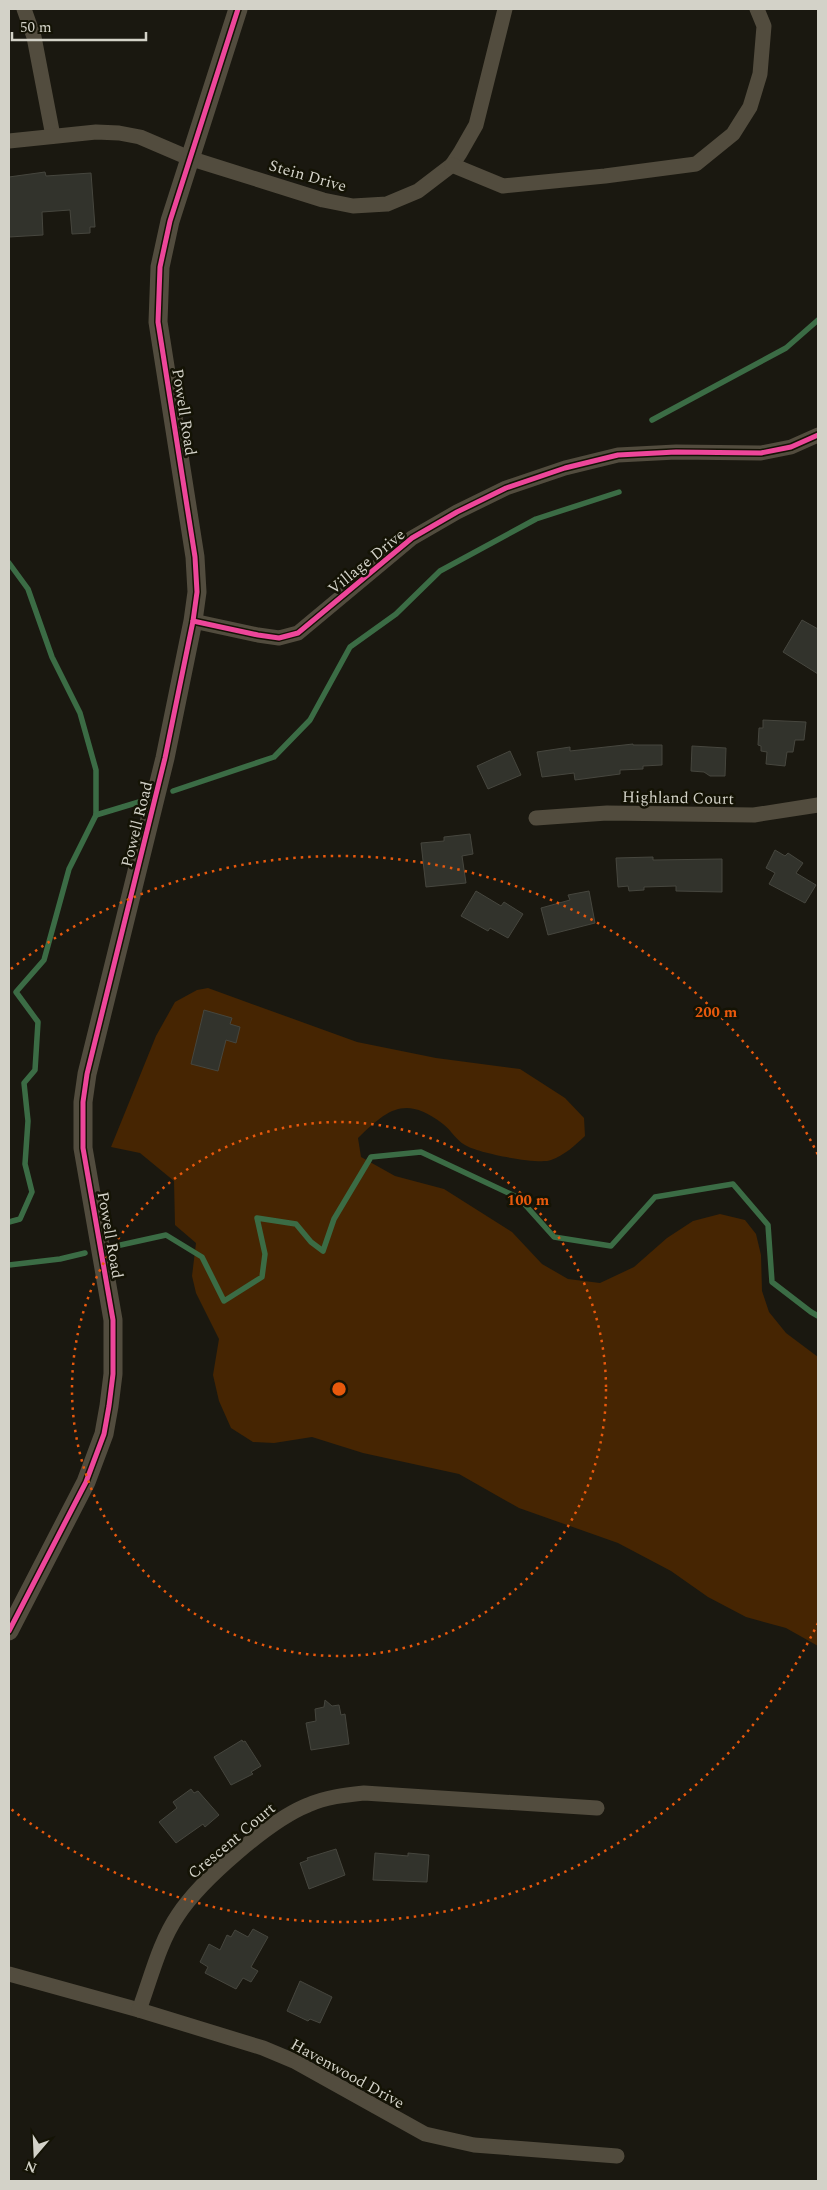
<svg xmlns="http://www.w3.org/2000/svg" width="827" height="2190" viewBox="0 0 827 2190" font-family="Spectral,serif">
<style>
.green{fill:#462502}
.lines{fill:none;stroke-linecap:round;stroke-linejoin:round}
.stream{stroke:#3b6c45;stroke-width:5.5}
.building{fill:#32332c;stroke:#46463e}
.minor{stroke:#524c3e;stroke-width:15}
.tertiary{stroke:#524c3e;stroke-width:19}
.cycleway-casing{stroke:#141305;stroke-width:8}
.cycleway{stroke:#ed469a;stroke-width:5}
.ring{fill:none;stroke:#e8590c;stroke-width:2.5;stroke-dasharray:2.5 5}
.labels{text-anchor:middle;stroke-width:5;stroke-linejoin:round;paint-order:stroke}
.street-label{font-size:16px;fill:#d3d2c8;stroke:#141305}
.centre{fill:#e8590c;stroke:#141305;stroke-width:2.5}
.ring-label{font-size:15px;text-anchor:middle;font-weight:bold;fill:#e8590c;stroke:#141305;stroke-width:5;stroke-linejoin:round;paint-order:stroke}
</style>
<rect width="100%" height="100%" fill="#1a1810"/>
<path class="green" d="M 208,988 L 357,1042 L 436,1058 L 520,1069 L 565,1098 L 584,1118 L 585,1136 C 574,1146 565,1155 551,1160 C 539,1165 477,1153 465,1145 C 456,1140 451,1130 443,1124 C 405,1095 388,1109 358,1138 L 361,1157 L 395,1176 L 444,1189 L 512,1232 L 542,1264 L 568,1279 L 600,1283 L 634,1267 L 667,1238 L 693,1221 L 720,1214 L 745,1220 L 756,1234 L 761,1255 L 762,1291 L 769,1312 L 786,1333 L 818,1357 L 818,1646 L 786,1628 L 746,1617 L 708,1597 L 671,1571 L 618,1543 L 519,1508 L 459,1474 L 363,1453 L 312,1437 L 274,1443 L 253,1442 L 231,1428 L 219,1401 L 213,1375 L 219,1339 L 196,1293 L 192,1276 L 196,1243 L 175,1225 L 174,1181 L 140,1153 L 111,1147 L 156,1036 L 175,1002 L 197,990 Z"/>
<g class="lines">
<g class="stream">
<polyline points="652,420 786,348 818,320"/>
<polyline points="9,563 28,589 52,657 80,713 96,770 96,815 69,869 44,960 16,992 38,1022 35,1070 24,1083 28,1121 25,1164 32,1192 20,1219 9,1222"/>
<polyline points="173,791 274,757 310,720 350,647 396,614 440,571 536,519 619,492"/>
<polyline points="96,815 139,802"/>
<polyline points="116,1246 166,1235 202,1257 224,1301 262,1277 265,1254 257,1218 296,1224 311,1242 323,1251 334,1219 371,1157 421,1152 519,1198 554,1237 611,1246 655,1197 733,1184 768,1225 772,1282 811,1312 818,1316"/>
<polyline points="9,1265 60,1259 85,1253"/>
</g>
</g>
<g class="building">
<polygon points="45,172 46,176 91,173 95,227 90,227 90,233 72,234 70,210 42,212 43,235 9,237 9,177"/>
<polygon points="802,620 818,629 818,674 783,652"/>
<polygon points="763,720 806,722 804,740 795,740 793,752 787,752 785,766 766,764 767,752 761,751 761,746 758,745 759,728 763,728"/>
<polygon points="633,744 633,745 662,745 662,765 643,766 643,769 620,770 620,774 575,780 574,773 542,777 537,752 570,747 570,751"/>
<polygon points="692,746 726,748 725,776 710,776 704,772 691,771"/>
<polygon points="510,751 521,775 488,789 477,766"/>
<polygon points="470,834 473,854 462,856 466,883 426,887 421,843 444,841 444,837"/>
<polygon points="775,850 785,856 788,853 803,863 796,873 816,885 805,903 769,884 775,873 766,868"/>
<polygon points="653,857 653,860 722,859 722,892 676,891 676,886 644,887 644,890 629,891 628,886 618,887 616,858"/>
<polygon points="476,891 501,906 504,902 523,914 508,938 490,928 488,931 461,916"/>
<polygon points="589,891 595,923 548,935 541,908 570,900 568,895"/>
<polygon points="204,1010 232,1018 230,1024 240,1027 236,1043 226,1040 218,1071 191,1064"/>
<polygon points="325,1700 332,1706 339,1705 341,1715 345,1714 349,1744 311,1750 306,1723 316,1721 315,1709 324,1707"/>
<polygon points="242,1740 243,1742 245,1741 261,1766 251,1772 253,1774 231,1785 214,1757"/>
<polygon points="191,1789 194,1793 198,1791 219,1815 205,1827 203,1824 176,1843 159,1822 177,1808 173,1802"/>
<polygon points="336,1849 345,1875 309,1889 300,1863 308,1860 307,1858"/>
<polygon points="375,1853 408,1856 408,1853 429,1855 427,1882 373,1880"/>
<polygon points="253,1929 268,1937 251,1967 258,1971 251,1982 243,1978 236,1989 205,1973 208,1967 200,1962 209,1944 220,1950 227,1935 231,1937 235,1930 248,1937"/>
<polygon points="300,1981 332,1997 320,2023 310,2019 308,2021 287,2011"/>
</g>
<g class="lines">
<g class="minor">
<polyline points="24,9 34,37 53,136"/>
<polyline points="9,141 96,132 119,133 140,137 189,158 323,200 353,206 387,204 418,191 452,165 460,153 476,125 505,9"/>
<polyline points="452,165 503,186 605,176 696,164 733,134 750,107 760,74 764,26 757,9"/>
<polyline points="193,621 258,635 279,638 298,633 412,538 457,512 506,488 565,468 618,455 676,452 761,453 791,447 818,435"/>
<polyline points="536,818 607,813 754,815 818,805"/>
<polyline points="9,1974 139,2010 263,2048 294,2061 425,2134 474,2145 617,2156"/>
<path d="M 139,2010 C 151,1978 159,1943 178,1915 C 201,1880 270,1820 308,1805 C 326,1797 345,1795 364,1793 L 597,1808"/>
</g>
<polyline class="tertiary" points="9,1631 86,1482 104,1434 109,1406 113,1374 113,1320 83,1148 83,1102 87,1074 165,758 193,621 197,592 195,557 158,322 160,267 170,221 238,9"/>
<g class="cycleway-casing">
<g id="cycleway">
<polyline points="193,621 258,635 279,638 298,633 412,538 457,512 506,488 565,468 618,455 676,452 761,453 791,447 818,435"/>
<polyline points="9,1631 86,1482 104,1434 109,1406 113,1374 113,1320 83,1148 83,1102 87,1074 165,758 193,621 197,592 195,557 158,322 160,267 170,221 238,9"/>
</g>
</g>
<use href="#cycleway" class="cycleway"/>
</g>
<g class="ring">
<circle cx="339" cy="1389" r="267"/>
<path d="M818 1623A533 533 0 0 1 11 1809M11 969A533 533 0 0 1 818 1155"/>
</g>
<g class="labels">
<g class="street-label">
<text transform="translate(308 175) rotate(16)" y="6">Stein Drive</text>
<text transform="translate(185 412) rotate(81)" y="6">Powell Road</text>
<text transform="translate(366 561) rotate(-39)" y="6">Village Drive</text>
<text transform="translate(678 797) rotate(1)" y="6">Highland Court</text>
<text transform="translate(136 824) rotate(-76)" y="6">Powell Road</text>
<text transform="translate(111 1235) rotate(80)" y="6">Powell Road</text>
<text transform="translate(231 1840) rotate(-40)" y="6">Crescent Court</text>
<text transform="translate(348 2073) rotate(29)" y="6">Havenwood Drive</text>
</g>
</g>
<circle cx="339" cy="1389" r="8" class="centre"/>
<g class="ring-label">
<text x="716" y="1017">200 m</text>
<text x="528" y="1205">100 m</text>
</g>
<rect width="827" height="2190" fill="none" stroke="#d3d2c8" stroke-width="20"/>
<g transform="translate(35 2155) rotate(199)" stroke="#141305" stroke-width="4" paint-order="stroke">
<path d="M0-4L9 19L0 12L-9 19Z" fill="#d3d2c8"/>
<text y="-8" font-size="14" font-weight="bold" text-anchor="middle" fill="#d3d2c8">N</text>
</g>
<path d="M12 32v8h134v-8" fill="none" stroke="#d3d2c8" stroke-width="2.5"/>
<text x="20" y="32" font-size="15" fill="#d3d2c8" stroke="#141305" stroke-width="4" paint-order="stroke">50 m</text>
</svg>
